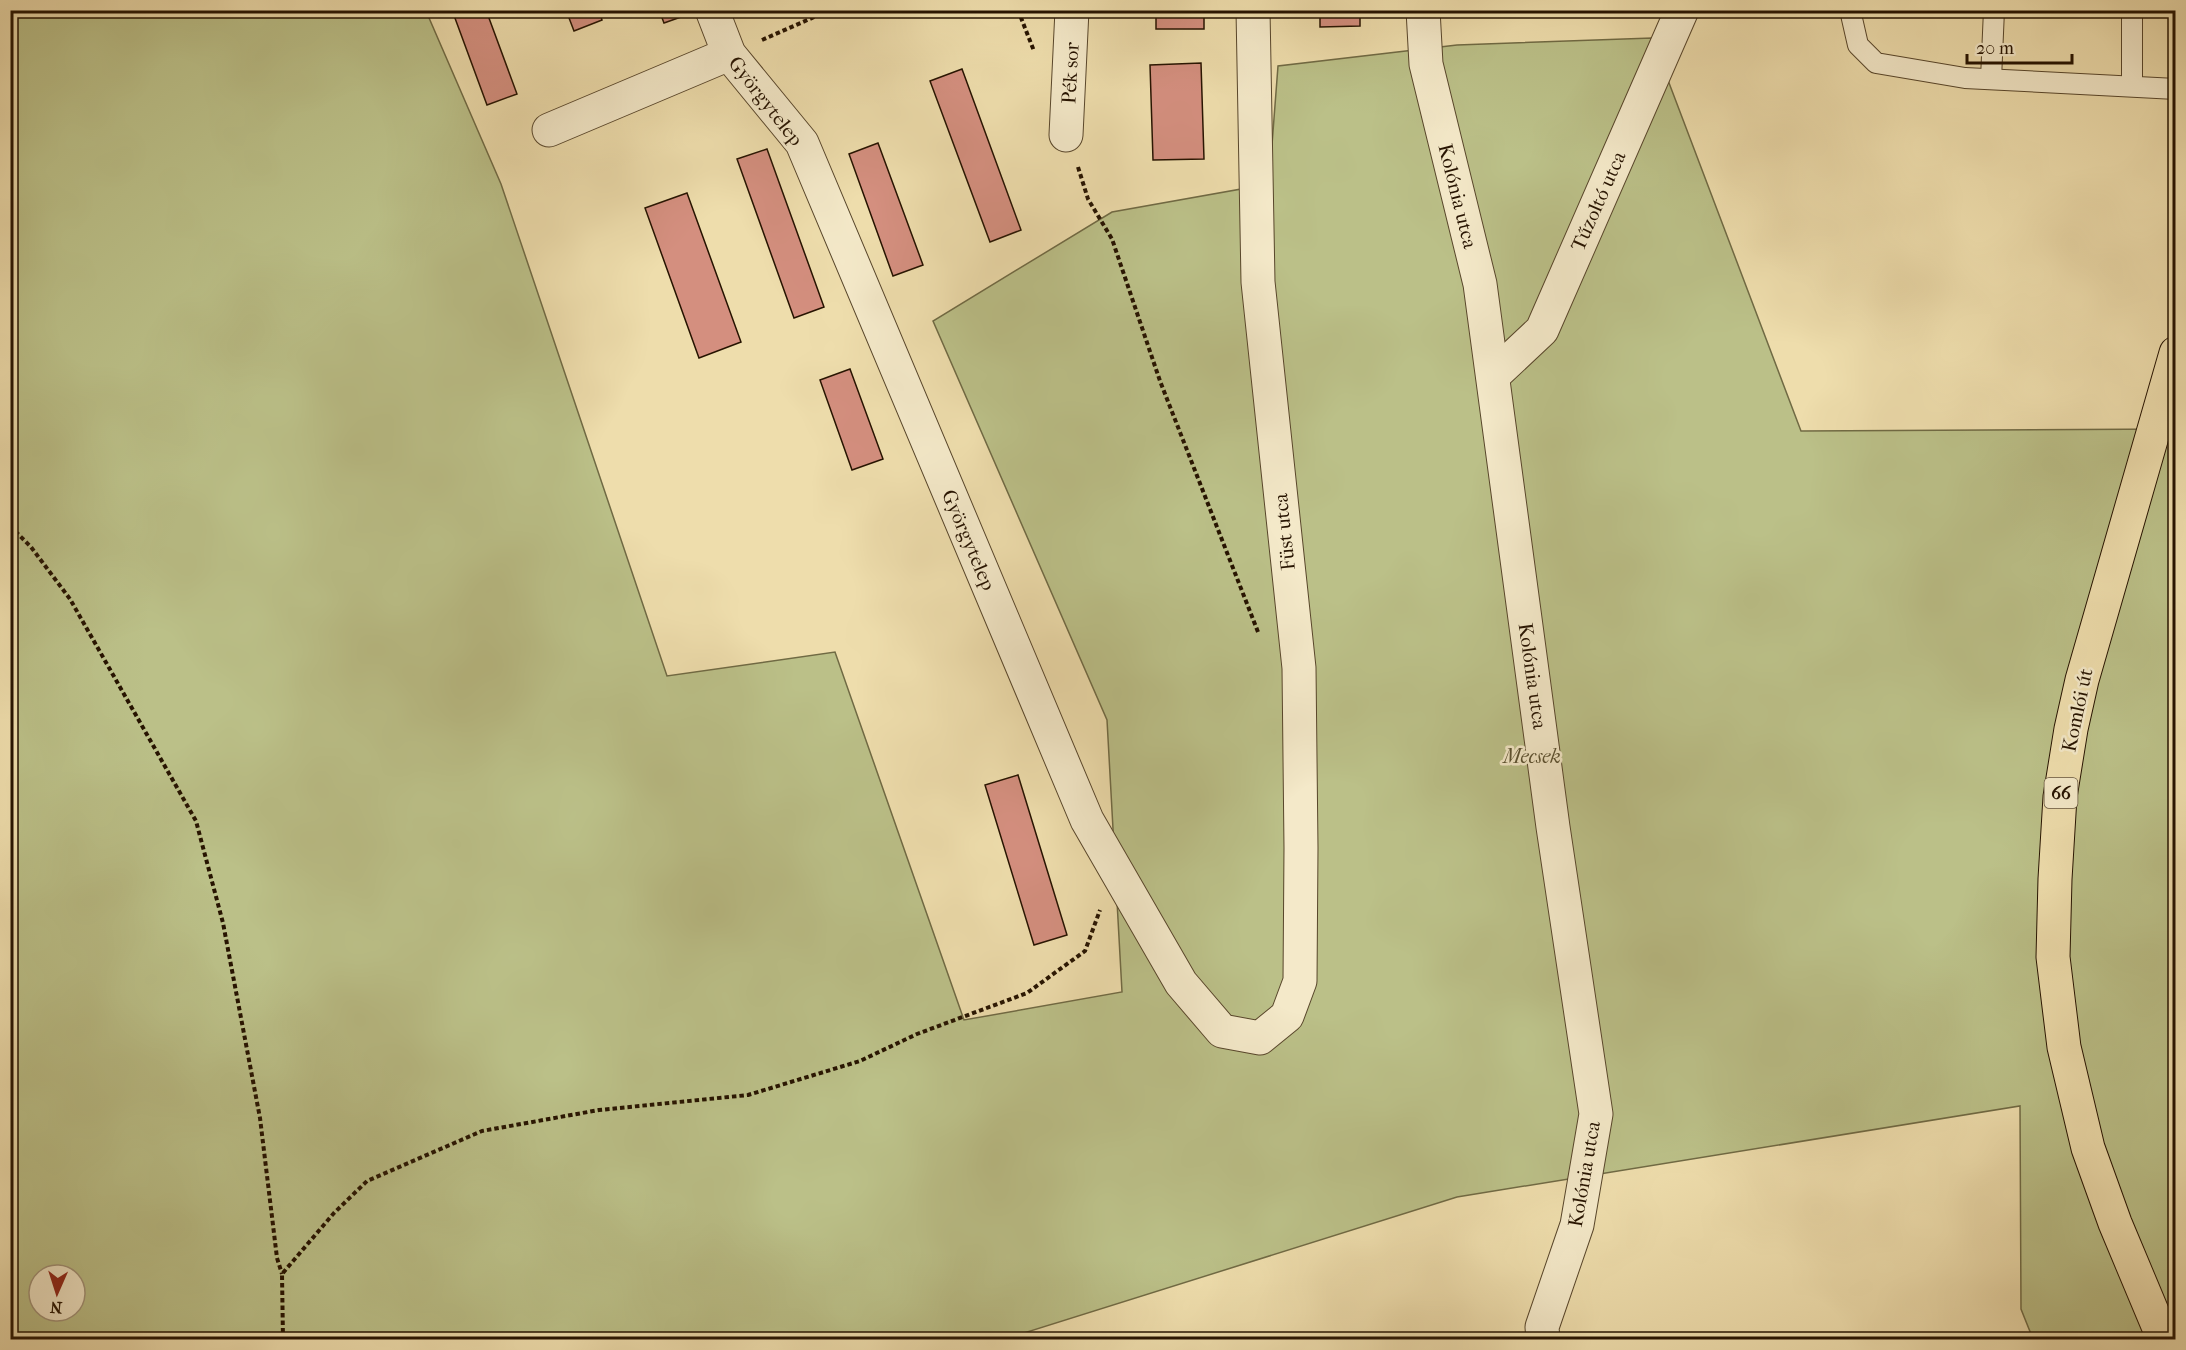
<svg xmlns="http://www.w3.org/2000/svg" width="2186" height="1350" viewBox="0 0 2186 1350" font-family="'IM FELL French Canon',serif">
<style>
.green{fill:#bbc088;stroke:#706a44;stroke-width:1.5;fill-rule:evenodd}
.building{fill:#d48f7f;stroke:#261300;stroke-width:1.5}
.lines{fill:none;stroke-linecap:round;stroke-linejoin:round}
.service-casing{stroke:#58462b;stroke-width:22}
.minor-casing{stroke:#58462b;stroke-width:35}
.primary-casing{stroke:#261300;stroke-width:35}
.path{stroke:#261300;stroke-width:4;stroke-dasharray:4.5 3;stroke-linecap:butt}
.service{stroke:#f4e9c9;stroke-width:20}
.minor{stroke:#f4e9c9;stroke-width:33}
.primary{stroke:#eeddac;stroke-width:33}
.labels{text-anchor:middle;stroke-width:5;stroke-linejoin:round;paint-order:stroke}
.shield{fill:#f4e9c9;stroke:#64533c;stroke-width:1.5}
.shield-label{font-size:18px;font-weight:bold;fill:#261300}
.street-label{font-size:20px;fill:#261300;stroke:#f4e9c9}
.park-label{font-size:20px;font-style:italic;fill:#5a5030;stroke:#f4e9c9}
</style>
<rect width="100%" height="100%" fill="#eeddac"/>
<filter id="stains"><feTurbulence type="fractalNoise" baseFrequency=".00333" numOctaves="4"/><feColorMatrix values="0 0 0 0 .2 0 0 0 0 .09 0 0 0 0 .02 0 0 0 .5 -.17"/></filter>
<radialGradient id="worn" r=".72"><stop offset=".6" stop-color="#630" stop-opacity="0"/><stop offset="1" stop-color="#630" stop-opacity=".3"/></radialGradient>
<path class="green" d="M 10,11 L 426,11 L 501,184 L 667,676 L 835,652 L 964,1020 L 1122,992 L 1107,720 L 933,321 L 1112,212 L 1269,184 L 1278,66 L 1457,45 L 1652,38 L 1801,431 L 2175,429 L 2175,1339 L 2033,1339 L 2021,1309 L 2020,1106 L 1457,1197 L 1005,1339 L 11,1339 ZM 39,1275 L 75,1275 L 75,1311 L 39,1311 Z"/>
<g class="building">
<polygon points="452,10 486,10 517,94 487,105"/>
<polygon points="566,10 599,10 602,20 574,31"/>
<polygon points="659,10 694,10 695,12 664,23"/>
<rect x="1156" y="10" width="48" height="19"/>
<polygon points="1320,10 1360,10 1360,26 1320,27"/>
<polygon points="1997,10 2093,10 2093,16"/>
<polygon points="1201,63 1204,159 1153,160 1150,65"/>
<polygon points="962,69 1021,230 990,242 930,81"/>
<polygon points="878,143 923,265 893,276 849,154"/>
<polygon points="767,149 824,307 794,318 737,159"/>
<polygon points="687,193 741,342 699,358 645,208"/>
<polygon points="850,369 883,459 852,470 820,380"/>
<polygon points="1018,775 1067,935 1034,945 985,785"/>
</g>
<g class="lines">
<g class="service-casing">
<g id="service">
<polyline points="1850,10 1858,45 1876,63 1965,78 2176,89"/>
<polyline points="1991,79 1994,10"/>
<polyline points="2132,86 2132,10"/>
</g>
</g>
<g class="minor-casing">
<g id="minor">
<polyline points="712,10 729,54 802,143 1087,820 1181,983 1222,1031 1260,1038 1287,1016 1300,981 1301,848 1299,668 1258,282 1253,10"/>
<polyline points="1423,10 1426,64 1480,284 1553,827 1596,1114 1577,1225 1542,1327 1543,1340"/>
<polyline points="549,130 729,54"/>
<polyline points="1066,135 1072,10"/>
<polyline points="1493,376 1542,330 1682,10"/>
</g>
</g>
<g class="primary-casing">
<polyline id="primary" points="2164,1340 2115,1223 2088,1148 2064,1047 2053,957 2055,879 2060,797 2071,729 2082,680 2176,353"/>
</g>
<g class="path">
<polyline points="1018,10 1034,51"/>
<polyline points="762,40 830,10"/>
<polyline points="1078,167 1088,199 1112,239 1160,381 1258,632"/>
<polyline points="10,526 31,547 70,599 196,821 223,923 260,1118 277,1258 282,1274"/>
<polyline points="283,1340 282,1274 334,1213 367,1181 482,1131 599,1110 748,1095 860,1061 917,1034 1027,993 1085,951 1100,910"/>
</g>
<use href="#service" class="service"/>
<use href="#minor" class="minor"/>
<use href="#primary" class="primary"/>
</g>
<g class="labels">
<rect class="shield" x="2044.5" y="778" width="33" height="30" rx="4.5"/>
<g class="shield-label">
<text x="2061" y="799">66</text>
</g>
<g class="street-label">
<text transform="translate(1070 73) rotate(-87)" y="7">Pék sor</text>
<text transform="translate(766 101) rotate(52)" y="7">Györgytelep</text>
<text transform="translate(1458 196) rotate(76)" y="7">Kolónia utca</text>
<text transform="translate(1598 201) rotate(-66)" y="7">Tűzoltó utca</text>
<text transform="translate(1284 532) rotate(-96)" y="7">Füst utca</text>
<text transform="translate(969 540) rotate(67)" y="7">Györgytelep</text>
<text transform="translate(1533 676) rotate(82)" y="7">Kolónia utca</text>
<text transform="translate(2077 710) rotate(-78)" y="7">Komlói út</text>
<text transform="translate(1584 1174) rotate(-80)" y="7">Kolónia utca</text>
</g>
<g class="park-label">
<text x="1532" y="763">Mecsek</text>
</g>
</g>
<rect width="2186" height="1350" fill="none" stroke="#eeddac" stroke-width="36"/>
<rect x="12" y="12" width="2162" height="1326" fill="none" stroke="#261300" stroke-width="3"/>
<rect x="18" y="18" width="2150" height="1314" fill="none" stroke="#261300" stroke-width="1.5"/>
<g transform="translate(57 1293) rotate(183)"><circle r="28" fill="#f4e9c9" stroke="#a29379" stroke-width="1.5"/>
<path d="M0-4.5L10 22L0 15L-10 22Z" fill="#8f2418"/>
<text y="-9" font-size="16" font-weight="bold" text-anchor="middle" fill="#261300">N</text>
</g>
<path d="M1967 54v9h105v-9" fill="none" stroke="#261300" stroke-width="3"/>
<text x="1976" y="54" font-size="18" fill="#261300" stroke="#f4e9c9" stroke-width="4.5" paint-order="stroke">20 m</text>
<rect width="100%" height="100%" filter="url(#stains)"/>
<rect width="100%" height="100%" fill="url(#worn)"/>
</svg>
